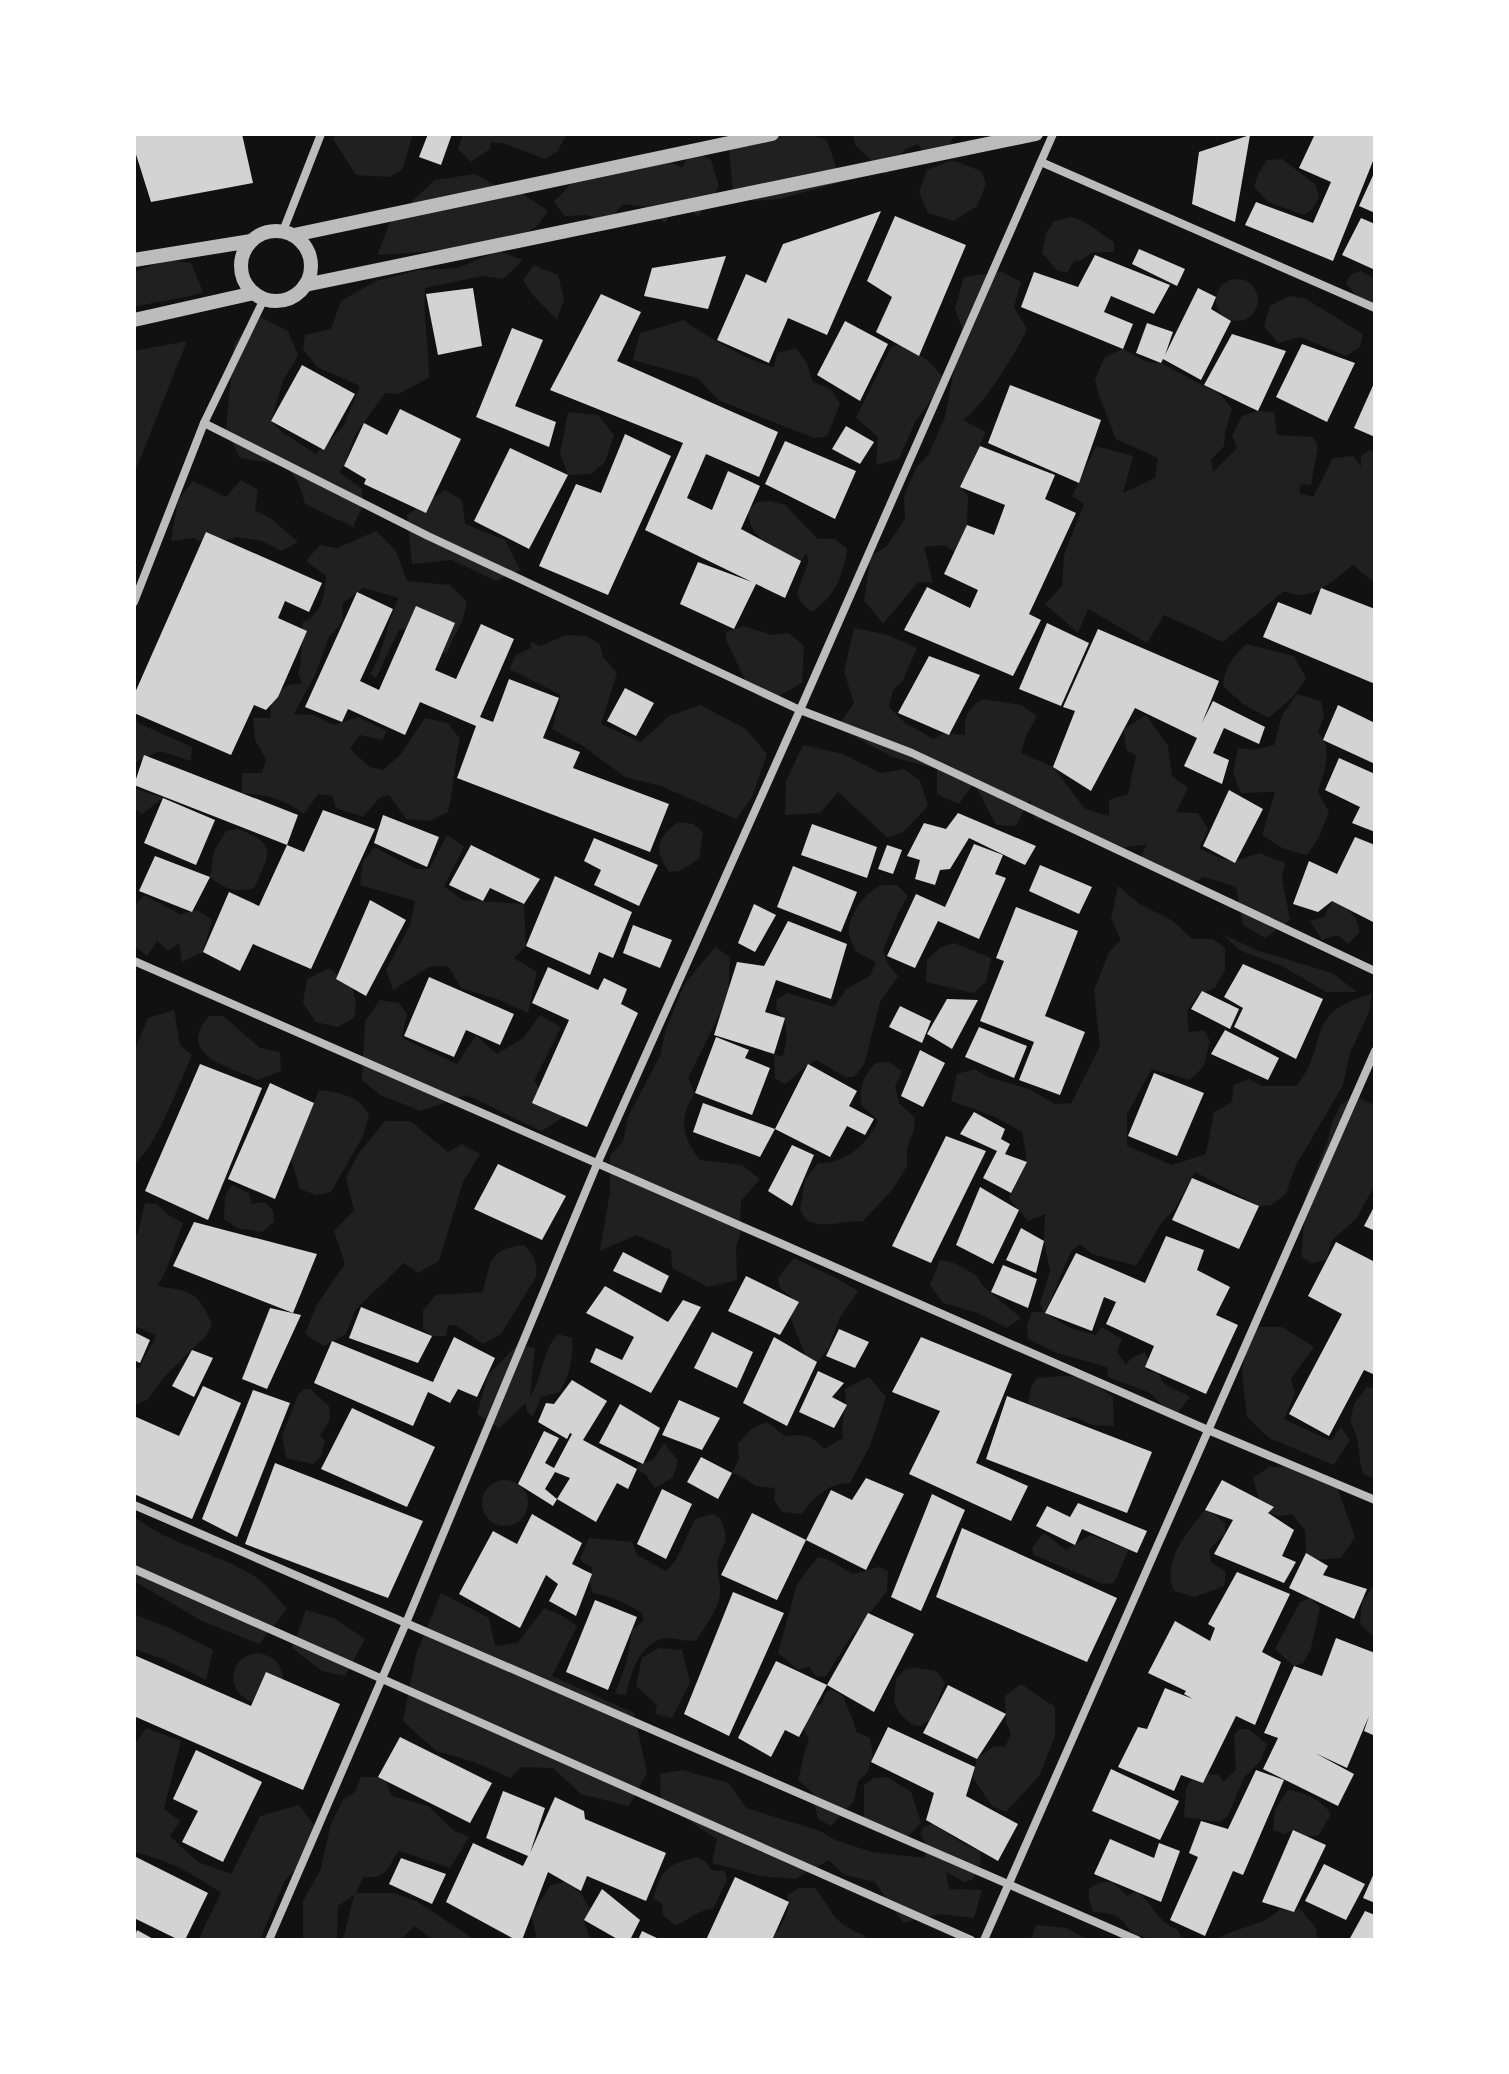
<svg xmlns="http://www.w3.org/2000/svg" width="1509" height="2074" viewBox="0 0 1509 2074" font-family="Figtree,sans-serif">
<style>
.green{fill:#202020}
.building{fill:#d3d3d3}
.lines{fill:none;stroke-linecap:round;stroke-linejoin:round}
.minor{stroke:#bcbcbc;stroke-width:8}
.tertiary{stroke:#bcbcbc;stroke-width:14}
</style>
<rect width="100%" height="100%" fill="#111"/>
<g class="green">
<polygon points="336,134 413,134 402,170 389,177 356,175 333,139"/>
<polygon points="463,134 567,134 557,152 545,159 503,143 491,142 490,149 471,162 458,149"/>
<polygon points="742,134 810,134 827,140 841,182 779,199 754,201 733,191 729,151"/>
<polygon points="853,134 959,134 952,139 947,159 930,161 918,144 905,149 886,175 855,145"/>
<polygon points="692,149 711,160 719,187 698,216 680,201 665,223 645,207 623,204 607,222 587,215 565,216 554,202 582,172 659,156 682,168"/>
<polygon points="1282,159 1316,185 1319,198 1312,209 1304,215 1268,202 1254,187 1258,174 1267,160"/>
<polygon points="952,160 981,171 986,184 977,206 954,221 928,213 919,192 927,170"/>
<path d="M 475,174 L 500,188 L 523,194 L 548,211 C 545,215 541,222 537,226 C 514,245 409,254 377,255 L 390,222 L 435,180 Z"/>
<path d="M 1071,217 C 1088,221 1099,233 1114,242 L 1114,252 L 1092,252 L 1082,260 L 1074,261 L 1067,273 L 1057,270 L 1042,253 L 1046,233 L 1054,221 Z"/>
<path d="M 498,251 L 523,260 L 503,279 L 482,276 L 425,288 C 423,318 429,347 429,378 L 398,394 L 385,393 L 355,435 L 344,466 L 339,472 L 362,489 L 363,505 L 353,527 L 305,504 C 295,460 279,465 240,458 L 226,430 L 234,344 L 256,315 L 288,331 L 298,355 L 283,381 L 271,421 L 282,432 L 316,454 L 343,427 L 360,386 L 317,367 L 303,349 L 305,335 L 331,329 L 341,301 L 376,281 L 419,270 L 458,268 Z"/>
<path d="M 167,260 L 191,263 L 203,292 C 180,300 157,301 134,307 L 134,272 Z"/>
<polygon points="534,265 558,275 564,299 557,320 533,295 523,280"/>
<polygon points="1361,271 1375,279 1375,308 1363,303 1346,283 1351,274"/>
<path d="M 1002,272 L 1021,282 L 1014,307 L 1027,329 C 1017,352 982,407 963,420 L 986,432 L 961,486 L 968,496 L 967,525 L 955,552 L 944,545 L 924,547 L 933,583 L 918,582 L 883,624 L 864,600 L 871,556 L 887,546 L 905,519 L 904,495 L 916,468 L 928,455 L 945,417 L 962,328 L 955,308 L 964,277 Z"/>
<circle cx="1237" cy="300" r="21"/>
<polygon points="1289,296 1304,298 1363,334 1360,347 1346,356 1300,337 1278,343 1264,326 1270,306"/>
<path d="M 684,320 C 698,332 758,366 774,367 L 777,353 L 796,348 L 807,364 L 813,382 L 832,390 L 840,404 L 827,436 L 814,438 L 718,400 L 698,378 L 633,360 L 640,333 Z"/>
<polygon points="187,341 134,474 134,351"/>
<polygon points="901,344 927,360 946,380 915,422 899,459 876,465 878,437 856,418 891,347"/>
<path d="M 1123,349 L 1147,362 L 1161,363 L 1221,395 L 1232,409 L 1225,433 L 1224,446 L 1211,460 L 1213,472 L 1237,448 L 1232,436 L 1242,416 L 1258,411 L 1274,412 L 1277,435 L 1313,437 L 1318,446 L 1311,485 L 1301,484 L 1299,493 L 1313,497 L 1333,458 L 1353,456 L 1361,467 L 1361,456 L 1369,450 L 1375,451 L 1375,583 L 1353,565 C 1330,582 1313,604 1284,591 L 1223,642 L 1164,615 L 1147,643 L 1088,609 L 1078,633 L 1045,604 L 1062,586 L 1064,555 L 1084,504 L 1072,496 L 1096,446 L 1133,456 L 1123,493 L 1155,478 L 1158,458 L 1116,439 L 1099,396 L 1095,379 L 1105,357 Z"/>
<polygon points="568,412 598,415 614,435 605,462 591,474 568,475 560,453"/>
<polygon points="241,480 258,490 255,510 270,518 298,542 282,551 262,541 236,537 209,545 193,538 171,541 178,500 193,481 226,497"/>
<polygon points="445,490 462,500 465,524 505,540 520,570 496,581 452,560 412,564 407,515"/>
<path d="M 770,501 L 785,505 L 818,539 L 835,539 L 847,549 C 844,574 834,599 811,612 L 801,602 L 797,593 L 809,560 L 806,553 L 801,561 C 778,548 749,541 748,511 L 757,502 Z"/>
<path d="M 376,531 L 396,551 L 407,581 L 450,585 L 467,602 L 463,619 L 446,654 L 431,645 L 427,623 L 399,630 L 376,678 L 370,674 C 385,650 386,623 399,598 L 363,588 L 342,604 L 343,621 L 329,637 L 315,675 L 294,714 L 313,715 L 334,725 L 358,717 L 387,731 L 382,740 L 360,735 L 350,749 L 370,767 L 383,770 L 400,755 L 425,718 L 448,723 L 460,739 C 454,764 454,787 448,812 L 429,821 L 406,819 L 389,795 L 379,798 L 363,817 L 336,808 L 332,796 L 318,794 L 304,814 C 284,799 267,795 242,793 L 242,773 L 262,773 L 266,759 L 255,740 L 253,718 L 270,718 L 272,695 L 289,685 L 302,683 L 298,673 C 304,655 300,641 303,622 C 323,614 324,595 326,576 L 306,561 L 320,545 L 337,548 Z"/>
<polygon points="744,626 772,635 789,633 804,646 802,683 779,696 761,698 749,688 726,640 726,632"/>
<path d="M 854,628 L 888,635 L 917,648 L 902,682 L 893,690 L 889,707 L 905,723 L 934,739 L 944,733 L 965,735 C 964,717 967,708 983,699 L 1021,705 L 1037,716 L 1026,736 L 1021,753 L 1053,767 L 1085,809 L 1109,816 L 1109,800 L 1128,794 L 1136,756 L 1126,750 L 1124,729 L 1146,715 L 1168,746 L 1172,776 L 1188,788 L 1176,812 L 1198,813 L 1208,829 L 1199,848 C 1226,862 1231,864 1259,853 L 1285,863 L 1282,878 L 1290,920 L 1265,938 L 1243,925 L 1236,887 L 1204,877 L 1191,883 L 1140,859 L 1147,844 L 1115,849 L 1065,820 L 1035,819 L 1030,799 L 1016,826 L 996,825 L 974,783 L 959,804 L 937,794 L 937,769 L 892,757 L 837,727 L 854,703 L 844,672 Z"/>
<polygon points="566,635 586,636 600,644 603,657 617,673 601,724 641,742 669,716 700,705 746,729 767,754 752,797 736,819 661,786 625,777 583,746 552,729 561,695 509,669 516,655 531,648 531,642 540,646"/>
<path d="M 1247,644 L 1294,656 L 1306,678 L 1294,696 L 1269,718 L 1243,704 L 1223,686 C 1224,668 1233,655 1247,644 Z"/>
<path d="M 1297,694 L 1321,701 L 1324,715 L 1318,732 C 1334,749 1324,771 1318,792 L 1329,812 L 1319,837 L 1307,855 L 1284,849 L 1262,835 L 1275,792 L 1241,793 L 1233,772 L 1238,748 L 1255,750 L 1274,745 L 1282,715 Z"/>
<polygon points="134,713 138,723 192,747 191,761 160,751 136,762 134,769"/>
<polygon points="803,745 843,754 881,773 904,769 920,781 928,806 903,832 888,838 838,792 820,813 785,815 786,781"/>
<polygon points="134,788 163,798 142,814 134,807"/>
<path d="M 678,822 L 693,824 L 703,832 L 699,859 L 680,871 L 669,872 C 653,849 657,838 678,822 Z"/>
<path d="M 238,829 C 279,844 269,855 254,888 C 234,893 225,889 210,877 L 214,851 L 226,831 Z"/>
<polygon points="447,835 464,847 444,886 462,900 524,904 526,946 514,958 537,972 528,1013 497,999 461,988 448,966 429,967 393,990 386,970 410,925 415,901 360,885 363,862 374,847 416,869 429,869"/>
<path d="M 882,885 L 897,885 L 908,896 L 898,913 L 883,951 L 888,964 L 898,976 L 880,1002 L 864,1065 L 854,1077 L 845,1077 L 817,1060 L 808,1065 L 785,1084 L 775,1078 L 774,1054 L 783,1057 C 787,1038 791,1024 776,1009 L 777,999 L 788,993 L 834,1007 L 846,989 L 870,976 L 876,962 L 856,952 C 854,947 850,939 849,933 C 847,916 866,891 882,885 Z"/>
<path d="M 1118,886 L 1141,905 L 1173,921 L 1192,939 L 1213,939 L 1225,948 L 1225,970 L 1215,988 L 1198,995 L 1187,1011 L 1189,1032 L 1204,1030 L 1210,1041 L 1204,1066 L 1190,1080 L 1152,1069 L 1127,1114 L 1127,1146 L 1172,1165 L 1206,1154 L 1214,1112 L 1232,1102 L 1234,1085 L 1249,1079 L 1262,1086 L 1296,1086 C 1332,1043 1300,1013 1372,994 L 1369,1012 L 1350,1053 L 1343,1085 L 1295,1167 L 1286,1194 L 1271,1205 L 1259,1206 L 1195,1172 L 1175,1209 L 1162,1222 L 1136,1266 L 1092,1254 L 1080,1244 L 1071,1251 L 1045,1313 L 1070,1328 L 1095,1335 L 1102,1327 L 1122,1339 L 1117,1352 L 1126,1365 L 1131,1358 L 1145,1352 L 1148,1359 L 1146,1371 L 1158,1372 C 1163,1390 1177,1388 1190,1397 L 1175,1416 C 1163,1411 1161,1403 1151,1394 C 1146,1390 1117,1381 1108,1377 L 1107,1367 L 1057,1353 L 1028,1339 L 1027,1325 L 1032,1312 L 1044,1312 L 1040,1303 L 1050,1271 L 1044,1241 L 1045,1214 L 1028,1221 L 1009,1198 L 1027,1162 L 1022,1132 L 993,1116 L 951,1101 L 957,1074 L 975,1069 L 988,1077 L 1029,1089 L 1055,1104 L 1071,1103 L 1100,1046 L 1094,990 L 1109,952 L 1121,940 L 1111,919 Z"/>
<polygon points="144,895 180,914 198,910 212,920 203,952 182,962 179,943 169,951 157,941 147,956 134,946 134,908"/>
<path d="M 1332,901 C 1347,909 1359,914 1359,933 L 1348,944 L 1338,935 L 1322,940 L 1310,921 L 1324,917 Z"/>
<polygon points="1222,934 1256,950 1332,973 1357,992 1326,992 1282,966 1241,951"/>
<polygon points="954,943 991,958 986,982 973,993 926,982 927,960 941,947"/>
<path d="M 715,947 L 730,957 L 728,997 L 688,1078 L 695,1093 C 678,1119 682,1137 700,1160 L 742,1165 L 760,1179 L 741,1201 L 740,1235 L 736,1247 L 737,1280 L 708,1287 L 672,1268 L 671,1250 L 636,1235 L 600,1251 L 610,1192 L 610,1156 L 623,1141 L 628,1117 L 660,1056 L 666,1029 L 684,985 Z"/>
<polygon points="329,968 353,987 356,1004 354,1018 338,1027 316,1022 303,1003 307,979"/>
<polygon points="380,1000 399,1003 407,1014 402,1036 406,1040 457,1064 476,1035 497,1054 523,1038 540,1015 561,1027 534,1081 564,1117 541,1131 467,1095 421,1111 380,1095 362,1080 365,1021"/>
<path d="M 174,1010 L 180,1045 L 192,1055 C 179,1084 157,1146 134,1164 L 134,1052 L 148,1018 Z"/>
<path d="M 209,1016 L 223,1016 L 260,1048 L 280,1052 L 281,1071 L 258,1080 C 228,1066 175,1056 209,1016 Z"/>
<path d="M 889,1062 L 902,1071 L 895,1087 L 899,1103 L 915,1118 L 914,1130 L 907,1148 L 907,1166 L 893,1189 L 863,1221 C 849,1220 819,1229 808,1221 C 805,1219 803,1214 800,1210 L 805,1180 L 818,1163 C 843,1165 870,1143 878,1120 L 862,1106 C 858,1088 863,1077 875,1063 Z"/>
<path d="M 319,1090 C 340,1093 359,1095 369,1115 L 363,1136 L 331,1192 L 316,1195 L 300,1189 L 291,1159 Z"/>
<polygon points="1350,1099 1361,1099 1375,1105 1375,1185 1356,1219 1331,1241 1327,1260 1311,1263 1301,1256 1307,1192 1327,1143 1332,1123 1341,1104"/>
<polygon points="385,1121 410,1121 448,1152 462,1144 480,1154 463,1182 439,1261 418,1273 404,1263 355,1310 346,1334 324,1346 305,1334 316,1306 345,1264 334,1231 354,1210 346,1177 359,1153"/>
<polygon points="232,1185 249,1193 252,1204 265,1202 273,1211 274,1222 262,1232 237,1228 224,1219 225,1195"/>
<path d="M 145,1203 L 157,1204 L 167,1214 L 183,1223 C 174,1245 170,1267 157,1286 C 192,1292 195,1289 212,1323 L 206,1336 L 166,1375 L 148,1399 L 135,1405 L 134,1366 L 140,1369 C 143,1355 152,1348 156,1335 L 134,1326 L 134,1239 L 138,1233 Z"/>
<path d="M 524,1245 C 534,1255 538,1262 536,1277 L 501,1334 L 483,1344 L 456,1325 L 448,1325 L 446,1336 L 432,1336 L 423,1329 L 423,1310 L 436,1295 L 483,1292 C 490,1261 490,1249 524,1245 Z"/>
<polygon points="794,1258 836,1278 858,1291 839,1319 829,1348 817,1362 806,1356 790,1317 798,1302 780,1288 778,1278"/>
<polygon points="940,1260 954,1263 976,1275 983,1286 1021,1318 1007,1328 978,1313 943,1303 930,1285"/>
<polygon points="1249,1327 1282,1327 1314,1347 1291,1379 1295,1394 1284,1419 1331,1441 1341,1427 1350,1440 1334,1465 1269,1438 1247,1417 1242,1374"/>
<path d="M 558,1334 L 572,1338 C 574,1357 569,1376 560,1392 L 541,1397 L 533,1417 L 527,1412 L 526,1403 L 499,1428 L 477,1414 L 488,1375 L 517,1345 L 535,1348 L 530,1397 C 543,1377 542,1350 558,1334 Z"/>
<polygon points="1063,1376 1084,1377 1113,1397 1114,1426 1093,1425 1074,1417 1058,1420 1028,1403 1031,1387 1037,1378"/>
<path d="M 869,1377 L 886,1397 L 870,1446 L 850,1483 C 828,1483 814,1497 802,1514 L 782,1512 L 774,1500 L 775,1488 L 756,1486 L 741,1476 L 732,1473 L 739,1459 L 738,1444 L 751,1429 L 767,1422 L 785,1436 C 803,1434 813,1435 824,1449 L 843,1438 C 840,1420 848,1407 845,1389 Z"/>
<path d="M 1367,1387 L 1375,1388 L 1375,1478 L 1364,1475 C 1356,1455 1362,1441 1350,1422 L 1354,1404 Z"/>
<polygon points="304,1389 310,1389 329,1406 330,1419 320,1436 325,1440 321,1456 313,1464 286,1458 282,1436 298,1395"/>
<polygon points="664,1443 678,1461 673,1477 655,1488 646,1475 637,1469 638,1465 653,1460"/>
<polygon points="1296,1466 1335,1482 1355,1537 1341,1558 1317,1560 1306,1553 1305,1530 1292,1514 1280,1516 1268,1513 1274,1507 1259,1499 1253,1478 1269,1467"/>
<circle cx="505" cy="1503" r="23"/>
<path d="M 1205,1510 L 1214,1514 L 1225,1523 L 1225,1533 L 1209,1550 L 1211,1562 L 1226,1572 L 1224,1586 L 1195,1597 L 1174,1591 C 1161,1561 1187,1533 1205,1510 Z"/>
<path d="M 712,1514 L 721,1519 C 730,1545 724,1538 718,1561 C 716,1570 720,1579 720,1587 C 722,1606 706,1624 697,1640 C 686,1643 676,1637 665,1638 C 640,1642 630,1674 626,1695 L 615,1694 L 627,1661 L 632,1630 L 644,1620 L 641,1612 C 627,1604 608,1595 593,1593 L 589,1581 L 593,1568 L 583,1563 L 580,1558 L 589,1538 L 632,1542 L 637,1555 L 666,1571 L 676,1560 L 695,1519 Z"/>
<path d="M 134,1516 C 169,1546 219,1552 257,1578 C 268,1586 278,1599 287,1609 L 259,1644 L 202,1621 L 134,1581 Z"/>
<polygon points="1044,1533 1066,1550 1090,1535 1129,1549 1114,1583 1103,1584 1034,1555 1032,1548"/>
<polygon points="818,1557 827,1559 853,1574 879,1567 888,1571 887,1591 848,1641 826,1676 816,1677 809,1666 798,1670 778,1653 797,1584"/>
<polygon points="1375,1584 1375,1636 1374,1637 1360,1624 1362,1602"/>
<polygon points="441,1593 489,1618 495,1646 518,1643 544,1608 561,1615 577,1626 552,1676 634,1713 647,1773 629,1806 581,1794 553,1768 522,1767 510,1778 474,1762 436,1751 403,1721 416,1655"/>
<polygon points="1310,1598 1320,1607 1311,1648 1303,1663 1294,1666 1275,1649 1300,1602"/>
<polygon points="306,1610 334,1618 365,1639 345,1676 322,1671 292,1648"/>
<polygon points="134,1614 167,1627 213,1650 206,1680 163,1659 134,1649"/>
<polygon points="659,1648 682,1650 690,1682 672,1718 655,1714 657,1705 636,1686 642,1658"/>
<path d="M 256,1653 C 273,1655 282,1663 283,1680 L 255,1703 C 226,1695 226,1658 256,1653 Z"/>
<polygon points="917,1668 936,1671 945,1683 930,1720 920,1726 911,1724 900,1714 894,1702 896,1679 906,1669"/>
<polygon points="1021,1684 1055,1707 1055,1736 1039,1776 1006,1812 992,1806 973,1778 977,1759 994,1746 1005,1747 1011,1734 1006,1722 1005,1696"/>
<path d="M 830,1689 L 843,1696 C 847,1709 854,1718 856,1732 L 870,1738 L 873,1755 L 867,1773 L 858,1781 L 854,1801 L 831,1826 L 818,1819 L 812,1792 L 798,1780 C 803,1766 801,1755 809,1742 L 804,1728 L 811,1709 L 822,1703 L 825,1694 Z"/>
<path d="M 146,1728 L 181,1741 L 164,1809 L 180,1821 L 170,1836 L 198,1862 L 231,1874 L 260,1816 L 299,1805 L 319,1832 L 303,1861 L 285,1880 L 260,1940 L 198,1940 L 221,1893 C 194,1874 166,1859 134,1852 L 134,1745 Z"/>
<polygon points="1239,1729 1249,1729 1267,1744 1261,1760 1244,1778 1227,1817 1219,1822 1184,1817 1186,1787 1193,1779 1203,1783 1208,1774 1219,1775 1223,1782 1236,1770 1234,1735"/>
<path d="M 682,1770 L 729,1783 L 746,1808 L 820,1831 L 835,1840 L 872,1852 L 925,1858 L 925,1842 L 920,1834 L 923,1827 L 933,1824 C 950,1833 961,1846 980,1850 L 981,1864 L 972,1880 L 964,1882 L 946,1872 L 949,1889 L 982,1890 L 974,1918 L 941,1914 L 903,1923 L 875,1882 L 844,1875 L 829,1860 L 795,1879 L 760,1876 L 712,1863 L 717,1839 L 661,1803 L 660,1774 Z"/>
<path d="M 361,1777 L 378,1777 L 385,1780 L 392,1796 L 428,1806 L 453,1830 L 469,1837 L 450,1868 L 399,1851 C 386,1868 388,1879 363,1877 L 356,1893 L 394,1893 L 418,1902 L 472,1938 L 494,1940 L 434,1940 L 414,1926 L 401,1940 L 343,1940 L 354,1895 L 338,1906 L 337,1940 L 303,1939 L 303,1901 L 320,1871 L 331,1824 L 343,1800 L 355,1792 Z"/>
<polygon points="887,1777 911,1792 921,1823 903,1841 864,1818 864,1785 874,1778"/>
<path d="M 1288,1790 C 1304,1792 1322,1800 1331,1814 L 1319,1835 L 1308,1837 L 1293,1830 L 1284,1834 L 1273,1830 L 1275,1810 Z"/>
<path d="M 698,1857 L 706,1862 L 711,1870 L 725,1871 L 727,1880 L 713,1909 C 698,1909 689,1921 675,1925 L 663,1915 L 662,1904 L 653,1898 C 662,1868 668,1864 698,1857 Z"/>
<path d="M 1112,1881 L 1127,1896 L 1136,1891 C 1155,1905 1155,1920 1178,1930 L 1182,1940 C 1167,1940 1144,1941 1131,1931 C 1128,1929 1126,1924 1123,1921 C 1115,1913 1105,1913 1093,1912 L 1089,1899 L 1089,1889 L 1099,1883 Z"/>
<polygon points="565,1882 581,1893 590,1910 584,1921 590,1940 533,1940 536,1935 531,1914 551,1885"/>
<path d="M 799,1888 L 815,1888 C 823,1897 828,1908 835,1917 C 843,1926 854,1931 865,1936 L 865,1940 L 774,1940 L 774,1936 C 782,1923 792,1911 787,1895 Z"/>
<path d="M 1299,1908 L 1316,1928 L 1318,1940 L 1216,1940 C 1236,1926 1264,1927 1280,1909 L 1294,1912 Z"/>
<polygon points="1036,1925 1067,1928 1087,1940 1031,1940"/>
</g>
<g class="building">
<polygon points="134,134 242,134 253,183 151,202 134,148"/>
<polygon points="428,134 452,134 441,165 419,157"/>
<polygon points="1315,134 1375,134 1375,156 1333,261 1245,225 1256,202 1313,223 1331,182 1299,168"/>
<polygon points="1250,135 1235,222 1192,204 1199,152"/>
<polygon points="1375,171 1375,213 1359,206"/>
<polygon points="881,211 827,335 788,318 769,363 717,340 746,274 766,283 783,244"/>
<polygon points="895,216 966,245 919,356 876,332 892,297 867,281"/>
<polygon points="1361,218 1375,224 1375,270 1342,255"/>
<polygon points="1139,249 1185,269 1177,286 1132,264"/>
<polygon points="1095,255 1170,285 1154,314 1111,296 1104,312 1133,324 1123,349 1021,307 1034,272 1078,287"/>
<polygon points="726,256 708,309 644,296 652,268"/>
<polygon points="473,288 482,346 438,355 426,294"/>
<polygon points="1198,288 1216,297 1211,309 1231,321 1201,380 1163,359 1161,363 1136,353 1147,323 1173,332 1165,355"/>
<polygon points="601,294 641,312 617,361 778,432 759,477 706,454 687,498 712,510 728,471 760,486 741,529 801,561 785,598 756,584 734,629 680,604 698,562 752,582 645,530 683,443 550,390"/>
<polygon points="845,321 888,344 860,401 817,375"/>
<polygon points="512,328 543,340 515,406 556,422 549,447 476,417"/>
<polygon points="1232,334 1286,351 1258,411 1204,385"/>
<polygon points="1302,344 1355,363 1327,422 1276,397"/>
<polygon points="302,365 355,394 324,450 271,421"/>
<polygon points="1375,381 1375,437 1354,428"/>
<polygon points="1010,385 1101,420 1079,483 988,443"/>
<polygon points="400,409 461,439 426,513 364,484 366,479 344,466 364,423 387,435"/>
<polygon points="846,426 874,442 860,464 832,449"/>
<polygon points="625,434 671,456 608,595 539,566 576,484 601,493"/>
<polygon points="785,441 856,471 835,519 765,484"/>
<polygon points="980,446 1055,475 1045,499 1076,513 1029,614 1041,620 1013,676 904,630 927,587 970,608 978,590 944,574 967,525 994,535 1005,505 960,487"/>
<polygon points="510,448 568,475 529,549 474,521"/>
<polygon points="206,532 322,583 309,612 285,601 278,618 307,631 278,697 266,710 254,705 231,755 134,713 134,695"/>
<polygon points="1321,588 1375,609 1375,684 1263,637 1278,602 1311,615"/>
<polygon points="357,592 393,609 360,681 379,690 416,606 455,623 435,670 456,679 481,624 514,639 480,717 493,722 509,679 559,698 543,738 580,752 573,768 669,804 650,852 457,778 476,726 420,702 405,735 348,709 342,722 305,707"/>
<polygon points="1047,623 1089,643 1061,706 1019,689"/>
<polygon points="1098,629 1219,681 1202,723 1213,701 1265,727 1259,744 1224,728 1213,753 1229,760 1222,784 1184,766 1197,738 1135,708 1091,791 1053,767 1075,711 1063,707"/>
<polygon points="929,656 980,675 949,735 898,713"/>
<polygon points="625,688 654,703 636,736 607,721"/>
<polygon points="1338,705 1375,723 1375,764 1323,740"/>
<polygon points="144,755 298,815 287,845 134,785"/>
<polygon points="1339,758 1375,774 1375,832 1352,823 1360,807 1325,790"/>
<polygon points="1229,790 1263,809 1235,863 1203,846"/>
<polygon points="163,798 215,820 196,865 144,843"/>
<polygon points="323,810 375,829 311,969 253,944 240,971 203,952 229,892 259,906 287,845 304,852"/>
<polygon points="958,813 1036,846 1025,865 969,838 950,869 940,870 935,885 915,879 920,860 907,856 924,823 946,829"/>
<polygon points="383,815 439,837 427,867 374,843"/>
<polygon points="812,824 877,847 867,878 801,855"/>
<polygon points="1355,837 1375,845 1375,923 1332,901 1318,912 1293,904 1309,861 1337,874"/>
<polygon points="594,838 658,865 639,906 594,885 601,870 584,861"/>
<polygon points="974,844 1003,855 995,874 1006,878 979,939 938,921 915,968 887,956 916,894 945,907"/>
<polygon points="471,845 540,879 524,904 490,888 483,901 449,885"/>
<polygon points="887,845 902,850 893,874 878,869"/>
<polygon points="155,856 210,877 192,912 139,891"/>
<polygon points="1040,865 1092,887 1079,914 1029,891"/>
<polygon points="793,866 857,892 841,932 777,907"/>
<polygon points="555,876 632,912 613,958 599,952 590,975 526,946"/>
<polygon points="370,900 406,920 366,996 336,979"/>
<polygon points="754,904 776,915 755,952 738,943"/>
<polygon points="1016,907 1078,931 1045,1016 1085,1032 1060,1095 1019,1080 1034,1042 980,1021 1004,961 996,958"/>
<polygon points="788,921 847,944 831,999 776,980 765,1012 785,1018 774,1054 714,1035 737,962 764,966"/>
<polygon points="633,925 672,940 660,968 623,953"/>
<polygon points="1243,964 1323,999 1296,1059 1234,1027 1243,1008 1224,997"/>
<polygon points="548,967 598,990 604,978 627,989 621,1004 638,1013 587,1127 532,1103 569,1020 532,1003"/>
<polygon points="429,977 514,1014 500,1045 466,1030 454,1057 404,1036"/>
<polygon points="1202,991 1239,1009 1230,1029 1191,1009"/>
<polygon points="947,999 978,1000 952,1049 927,1034"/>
<polygon points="900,1006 931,1021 922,1043 889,1027"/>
<polygon points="979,1027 1027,1046 1014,1078 965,1057"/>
<polygon points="1225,1030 1279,1058 1268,1080 1211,1054"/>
<polygon points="716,1037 749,1050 745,1058 770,1068 752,1115 695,1093"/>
<polygon points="920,1050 945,1063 923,1107 901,1096"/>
<polygon points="200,1064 262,1088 208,1220 145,1191"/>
<polygon points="808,1064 857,1091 849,1106 874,1119 865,1135 847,1126 830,1157 775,1129"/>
<polygon points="1154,1073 1204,1093 1177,1156 1128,1136"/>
<polygon points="270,1083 314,1103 275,1199 228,1179"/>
<polygon points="703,1103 775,1129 760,1157 693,1132"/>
<polygon points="974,1112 1005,1129 1001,1139 1010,1144 1005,1154 1027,1162 1011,1193 983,1178 997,1151 960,1134"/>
<polygon points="946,1136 986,1151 931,1263 892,1246"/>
<polygon points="792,1145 814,1155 792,1206 768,1191"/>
<polygon points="498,1164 566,1196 542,1240 474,1209"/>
<polygon points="1192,1178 1259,1206 1239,1249 1172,1220"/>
<polygon points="980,1187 1019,1210 993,1264 956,1245"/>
<polygon points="1375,1205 1375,1231 1364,1226"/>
<polygon points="194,1222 317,1254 293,1313 173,1266"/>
<polygon points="1021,1228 1044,1241 1036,1273 1006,1260"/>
<polygon points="1166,1236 1204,1250 1197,1270 1230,1287 1216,1315 1238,1325 1206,1394 1145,1367 1154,1346 1106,1324 1116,1302 1104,1297 1092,1331 1045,1313 1076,1253 1145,1283"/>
<polygon points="1336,1242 1375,1262 1375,1375 1364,1370 1329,1436 1289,1414 1342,1314 1308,1296"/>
<polygon points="623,1252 669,1276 661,1293 613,1271"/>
<polygon points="1003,1265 1037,1279 1028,1308 991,1292"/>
<polygon points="746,1276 799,1302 780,1335 728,1311"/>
<polygon points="605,1286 668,1322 683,1300 701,1307 651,1393 590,1362 596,1348 622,1360 634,1337 586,1313"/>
<polygon points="361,1307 432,1336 418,1363 349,1338"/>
<polygon points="270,1308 301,1315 267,1389 242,1379"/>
<polygon points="839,1329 869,1342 855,1368 826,1356"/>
<polygon points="134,1332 150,1340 140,1363 134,1360"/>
<polygon points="712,1332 753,1352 737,1388 694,1368"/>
<polygon points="454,1337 495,1358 477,1397 458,1389 450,1403 428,1392 413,1426 314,1383 332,1341 433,1382"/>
<polygon points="774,1337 817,1362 787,1426 743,1403"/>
<polygon points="921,1337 1012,1374 976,1463 1028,1486 1011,1521 909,1474 940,1411 892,1392"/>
<polygon points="192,1350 213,1358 194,1397 172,1386"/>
<polygon points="818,1371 844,1383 832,1397 847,1405 834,1428 799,1412"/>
<polygon points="572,1380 607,1401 583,1440 637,1469 628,1489 617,1483 596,1522 557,1499 570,1478 555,1472 545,1489 557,1499 553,1506 518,1484 544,1431 559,1438 545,1463 554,1468 572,1434 570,1433 567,1439 538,1422 546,1403 554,1404"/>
<polygon points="203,1386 241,1403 192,1519 134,1494 134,1416 179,1436"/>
<polygon points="253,1390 290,1403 237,1537 202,1519"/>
<polygon points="1007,1396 1152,1452 1127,1513 986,1459"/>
<polygon points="679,1400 720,1418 702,1450 662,1435"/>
<polygon points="620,1404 660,1428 643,1464 599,1443"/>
<polygon points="352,1408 435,1447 407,1507 321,1469"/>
<polygon points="701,1457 732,1473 718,1499 687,1482"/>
<polygon points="275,1463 423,1521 388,1598 245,1544"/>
<polygon points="866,1478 904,1494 866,1570 806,1540 831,1490 852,1500"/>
<polygon points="1222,1480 1274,1507 1268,1513 1294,1530 1282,1556 1296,1562 1284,1583 1214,1554 1233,1520 1205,1510"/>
<polygon points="662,1489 692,1504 666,1559 637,1544"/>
<polygon points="932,1494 965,1510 921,1611 891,1597"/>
<polygon points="1078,1503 1147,1531 1137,1553 1082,1529 1075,1545 1036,1526 1047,1506 1070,1517"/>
<polygon points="752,1513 806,1540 777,1600 721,1575"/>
<polygon points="532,1514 582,1543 572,1564 592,1574 576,1616 549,1601 558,1584 546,1575 520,1628 459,1594 493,1531 517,1544"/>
<polygon points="962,1528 1117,1598 1087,1662 936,1597"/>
<polygon points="1306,1553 1328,1566 1323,1575 1367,1589 1354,1619 1289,1588"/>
<polygon points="1237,1572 1290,1594 1262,1652 1281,1662 1255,1725 1236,1716 1203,1783 1181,1775 1174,1791 1118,1767 1138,1727 1147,1729 1165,1688 1193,1699 1184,1694 1186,1691 1148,1673 1175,1621 1210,1641 1215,1628 1208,1624"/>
<polygon points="733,1592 784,1613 729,1736 684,1714"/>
<polygon points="595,1600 637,1617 608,1690 566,1672"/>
<polygon points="868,1613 914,1634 874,1712 827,1685"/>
<polygon points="1336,1638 1375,1653 1375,1736 1364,1731 1369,1716 1347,1768 1315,1753 1354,1774 1338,1806 1263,1769 1278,1738 1264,1733 1294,1666 1322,1676"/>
<polygon points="134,1655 251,1706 266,1672 340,1704 303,1790 136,1717 134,1722"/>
<polygon points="776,1661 827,1685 799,1737 785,1730 771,1757 738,1738"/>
<polygon points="948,1685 1006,1714 977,1759 923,1733"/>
<polygon points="888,1727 975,1767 966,1796 1018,1824 998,1861 926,1820 934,1793 871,1762"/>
<polygon points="400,1737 492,1783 470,1823 378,1777"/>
<polygon points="196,1750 262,1782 223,1862 182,1842 198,1811 173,1799"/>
<polygon points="1111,1769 1179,1801 1160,1840 1092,1811"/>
<polygon points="1256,1770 1284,1780 1243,1875 1233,1871 1205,1936 1170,1920 1198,1857 1189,1853 1201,1821 1228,1829"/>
<polygon points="503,1791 545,1808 530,1853 555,1797 584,1811 585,1819 666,1853 646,1901 587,1876 581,1891 548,1872 522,1940 516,1940 446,1902 473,1843 523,1866 528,1856 486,1838"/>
<polygon points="1293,1830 1326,1845 1294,1912 1262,1902"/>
<polygon points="1110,1839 1154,1858 1159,1843 1180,1851 1161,1902 1094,1874"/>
<polygon points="134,1856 208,1893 185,1940 179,1940 134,1918"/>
<polygon points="401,1858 446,1874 432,1904 389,1884"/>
<polygon points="1324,1864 1365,1884 1346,1920 1305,1901"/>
<polygon points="1375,1871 1375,1903 1363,1898"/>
<polygon points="735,1877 789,1902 772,1940 706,1940"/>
<polygon points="602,1889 640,1920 630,1940 619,1940 584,1920"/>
<polygon points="1365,1911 1375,1915 1375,1940 1349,1940"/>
<polygon points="137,1930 155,1940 134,1940"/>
<polygon points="642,1931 661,1940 638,1940"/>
</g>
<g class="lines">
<g class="minor">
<polyline points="1041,162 1375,308"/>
<polyline points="283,231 321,134"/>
<polyline points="204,423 428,536 800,710 912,753 1375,971"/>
<polyline points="134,602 204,423 264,299"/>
<polyline points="134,961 1208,1430 1375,1500"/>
<polyline points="134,1505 1137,1940"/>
<polyline points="134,1569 971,1940"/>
<polyline points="269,1940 406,1623 597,1164 800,710 1053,134"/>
<polyline points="984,1940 1375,1051"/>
</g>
<g class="tertiary">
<circle cx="276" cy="266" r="35"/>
<polyline points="294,235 772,134"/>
<polyline points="134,260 251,241"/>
<polyline points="305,285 1036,134"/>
<polyline points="134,320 254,293"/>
</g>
</g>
<rect width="1509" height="2074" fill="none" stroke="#ffffff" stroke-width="272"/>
</svg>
